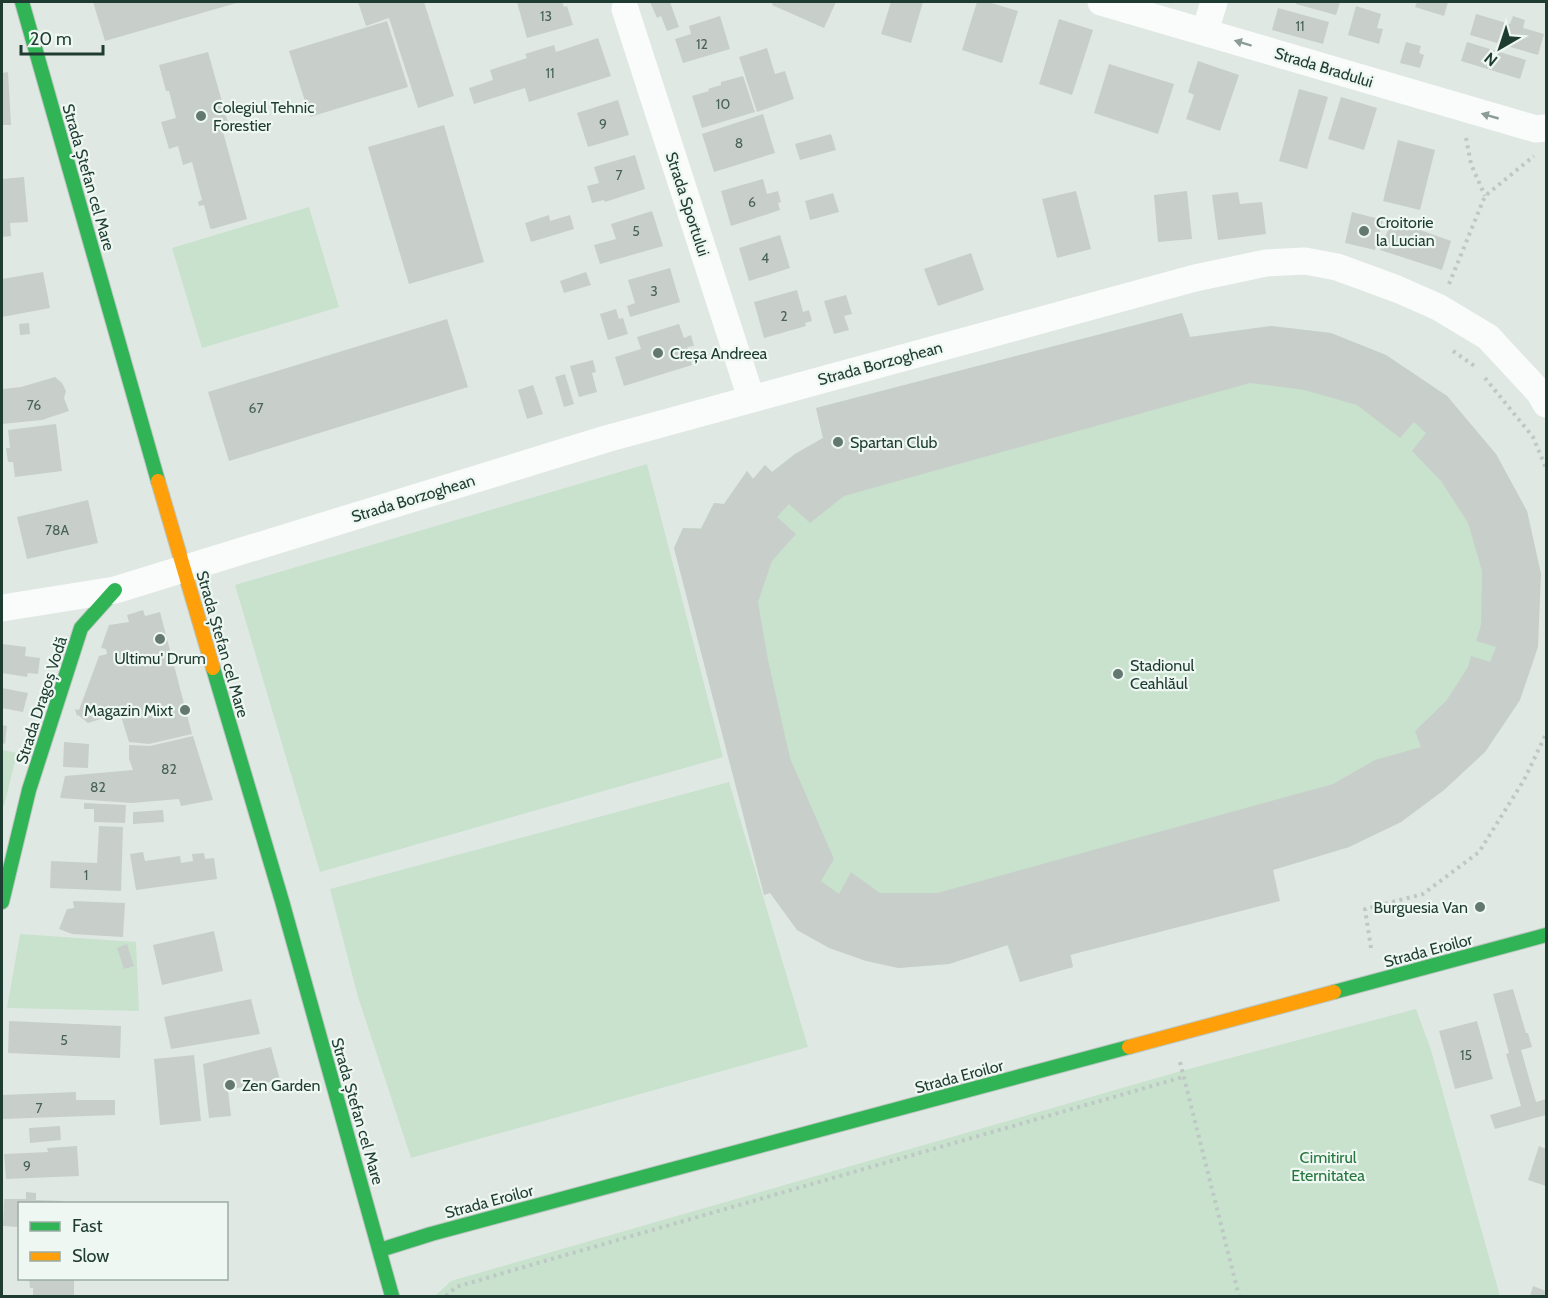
<svg xmlns="http://www.w3.org/2000/svg" width="1548" height="1298" viewBox="0 0 1548 1298" font-family="Cabin,sans-serif">
<style>
.green{fill:#c8e2cd}
.building{fill:#c8cfcb;fill-rule:evenodd}
.lines{fill:none;stroke-linecap:round;stroke-linejoin:round}
.fast-casing{stroke:#bac5bf;stroke-width:16}
.slow-casing{stroke:#bac5bf;stroke-width:16}
.path{stroke:#bec8c5;stroke-width:4;stroke-dasharray:3 4.5;stroke-linecap:butt}
.street{stroke:#fafcfb;stroke-width:27}
.fast{stroke:#30b455;stroke-width:14}
.slow{stroke:#ff9f0a;stroke-width:14}
.oneway{fill:#8c9c96}
.poi-dot{fill:#627870;stroke:#eef7f2;stroke-width:2}
.labels{text-anchor:middle;stroke-width:4.5;stroke-linejoin:round;paint-order:stroke}
.number-label{font-size:14px;fill:#496258}
.street-label{font-size:16px;fill:#1e3c31;stroke:#eef7f2}
.poi-label{font-size:16px;fill:#1e3c31;stroke:#eef7f2;text-anchor:start}
.park-label{font-size:16px;fill:#25763d;stroke:#eef7f2}
</style>
<rect width="100%" height="100%" fill="#e0e8e4"/>
<g class="green">
<polygon points="309,207 339,307 202,348 172,248"/>
<polygon points="1182,313 1190,337 1271,326 1331,333 1386,355 1447,396 1496,454 1527,511 1541,574 1520,700 1485,752 1444,790 1401,822 1349,847 1273,870 1071,955 1073,967 1020,982 1007,945 949,964 898,968 770,893 764,895 674,548 683,528 701,528 714,503 724,504 747,471 753,479 765,465 772,472 795,454 823,438 816,408"/>
<polygon points="647,464 723,757 320,872 235,585"/>
<polygon points="2,750 17,753 4,806 2,806"/>
<polygon points="729,782 808,1047 411,1158 358,997 330,889"/>
<polygon points="20,934 136,942 139,1011 7,1008"/>
<polygon points="1416,1009 1431,1050 1500,1296 435,1296 451,1281 1181,1071"/>
</g>
<g class="building">
<polygon points="93,2 240,2 105,41"/>
<polygon points="358,2 424,2 454,96 418,108 389,18 366,26"/>
<polygon points="517,2 562,2 564,7 567,6 573,25 527,38"/>
<polygon points="650,2 670,2 679,27 667,31 661,16 657,18"/>
<polygon points="773,2 836,2 824,28 772,5"/>
<polygon points="891,2 923,2 911,43 881,34"/>
<polygon points="977,2 988,2 1018,11 1002,63 962,50"/>
<polygon points="1296,2 1340,2 1336,15 1296,4"/>
<polygon points="1417,2 1448,2 1444,16 1415,7"/>
<polygon points="1356,6 1381,14 1377,28 1383,29 1379,44 1348,35"/>
<polygon points="1278,8 1329,22 1323,44 1272,30"/>
<polygon points="1476,14 1510,24 1513,16 1525,20 1523,28 1544,34 1538,55 1470,35"/>
<polygon points="720,16 730,49 683,63 675,39 691,34 689,26"/>
<polygon points="1059,19 1093,30 1072,95 1039,84"/>
<polygon points="387,21 408,87 310,117 289,51"/>
<polygon points="598,38 611,76 529,102 525,88 474,104 469,88 493,80 490,70 527,58 525,54 554,45 556,52"/>
<polygon points="1406,42 1421,46 1419,53 1424,55 1420,68 1400,63"/>
<polygon points="1467,42 1526,60 1520,79 1461,61"/>
<polygon points="767,48 775,74 785,71 794,99 757,112 739,57"/>
<polygon points="208,52 230,130 223,132 247,219 212,229 210,228 204,205 199,206 198,202 202,200 192,162 183,165 178,146 169,149 161,122 176,118 169,91 166,91 159,65"/>
<polygon points="1198,61 1239,75 1220,131 1186,119 1194,95 1188,92"/>
<polygon points="1109,64 1174,84 1158,134 1094,113"/>
<polygon points="8,72 11,125 2,125 2,73"/>
<polygon points="743,76 755,112 702,128 692,96 709,91 708,89 721,85 721,82"/>
<polygon points="1299,89 1328,97 1307,169 1279,161"/>
<polygon points="1341,97 1377,108 1364,150 1328,139"/>
<polygon points="618,100 629,135 588,147 577,113"/>
<polygon points="763,114 775,153 714,172 702,134"/>
<polygon points="444,125 484,262 409,284 368,147"/>
<polygon points="831,134 836,150 800,160 795,144"/>
<polygon points="1398,140 1435,150 1420,210 1383,201"/>
<polygon points="635,155 645,189 605,202 604,200 592,203 587,186 599,183 594,167"/>
<polygon points="24,177 28,222 10,223 11,236 2,237 2,179"/>
<polygon points="763,179 767,194 778,191 781,202 778,203 780,210 731,226 721,191"/>
<polygon points="1076,191 1091,249 1057,258 1042,199"/>
<polygon points="1187,191 1192,239 1158,242 1154,195"/>
<polygon points="1238,192 1240,204 1262,202 1266,234 1218,240 1212,195"/>
<polygon points="833,193 839,212 810,220 805,201"/>
<polygon points="652,211 663,246 600,264 594,245 616,239 611,224"/>
<polygon points="1352,212 1383,220 1375,250 1345,243"/>
<polygon points="549,215 550,221 570,215 574,229 531,242 525,223"/>
<polygon points="1392,220 1451,241 1442,270 1380,250"/>
<polygon points="780,235 790,268 749,281 739,248"/>
<polygon points="971,253 984,290 938,306 924,269"/>
<polygon points="670,268 680,302 630,317 627,306 635,303 628,280"/>
<polygon points="43,272 50,308 2,317 2,279"/>
<polygon points="586,272 591,285 564,293 560,281"/>
<polygon points="797,290 803,312 809,310 812,321 805,323 806,326 764,338 754,302"/>
<polygon points="846,295 852,314 844,316 849,330 834,334 824,301"/>
<polygon points="616,309 619,319 623,318 628,334 608,340 600,314"/>
<path d="M 1182,313 L 1190,337 L 1271,326 L 1331,333 L 1386,355 L 1447,396 L 1496,454 L 1527,511 L 1541,574 L 1538,647 L 1520,700 L 1485,752 L 1444,790 L 1401,822 L 1349,847 L 1273,870 L 1280,901 L 1070,955 L 1073,967 L 1020,982 L 1008,945 L 949,964 L 898,968 L 866,961 L 829,948 L 797,930 L 770,893 L 764,895 L 674,548 L 683,528 L 701,529 L 714,503 L 724,504 L 747,471 L 753,479 L 765,465 L 772,472 L 795,454 L 823,438 L 816,408 ZM 1250,383 L 1304,390 L 1357,405 L 1400,438 L 1414,422 L 1426,433 L 1412,451 L 1441,481 L 1468,523 L 1482,571 L 1481,625 L 1476,641 L 1496,647 L 1490,662 L 1471,656 L 1468,667 L 1446,701 L 1415,731 L 1421,747 L 1375,760 L 1333,784 L 937,893 L 880,893 L 851,872 L 839,894 L 821,881 L 834,859 L 790,758 L 768,660 L 758,602 L 772,561 L 796,534 L 777,517 L 789,504 L 810,523 L 844,496 Z"/>
<polygon points="447,319 468,387 229,461 208,392"/>
<polygon points="29,323 30,334 20,335 19,324"/>
<polygon points="679,324 684,338 691,335 694,346 687,347 692,365 624,386 615,357 641,349 637,337"/>
<polygon points="593,360 596,372 592,373 597,392 579,397 570,366"/>
<polygon points="565,374 574,404 564,407 555,377"/>
<polygon points="55,377 62,383 66,391 64,398 69,411 42,420 2,424 2,389 21,387"/>
<polygon points="533,385 543,414 527,419 518,390"/>
<polygon points="56,424 62,471 15,477 13,462 8,462 6,448 10,448 8,430"/>
<polygon points="88,500 98,543 27,559 17,517"/>
<polygon points="143,610 145,616 160,612 192,734 149,744 129,742 120,713 88,723 78,715 77,716 75,709 79,710 99,656 107,654 106,649 101,648 109,625 129,622 127,615"/>
<polygon points="2,644 26,647 25,656 40,658 38,674 28,673 27,677 2,673"/>
<polygon points="2,688 28,693 23,712 2,708"/>
<polygon points="2,725 7,726 5,744 2,743"/>
<polygon points="193,736 213,800 181,806 179,799 132,803 60,798 65,776 133,770 129,759 129,745 150,746"/>
<polygon points="64,742 89,744 88,768 63,767"/>
<polygon points="84,803 126,805 125,823 94,822 94,809 84,809"/>
<polygon points="163,810 164,822 133,824 133,812"/>
<polygon points="99,826 123,827 121,891 50,888 51,861 97,863"/>
<polygon points="143,852 145,861 180,856 181,863 193,861 192,854 204,853 205,859 214,858 217,879 136,890 130,854"/>
<polygon points="73,901 125,903 123,937 72,934 59,929 67,909 74,908"/>
<polygon points="214,931 223,971 162,985 153,945"/>
<polygon points="127,944 134,966 124,969 117,948"/>
<polygon points="1513,989 1526,1033 1528,1033 1532,1047 1521,1050 1536,1102 1546,1099 1546,1115 1495,1129 1490,1115 1521,1106 1506,1054 1509,1053 1493,994"/>
<polygon points="251,999 260,1034 171,1049 164,1017"/>
<polygon points="9,1021 121,1026 120,1058 8,1053"/>
<polygon points="1477,1021 1493,1079 1455,1089 1439,1031"/>
<polygon points="271,1047 280,1080 228,1090 231,1116 209,1118 203,1064"/>
<polygon points="194,1055 201,1121 160,1125 154,1059"/>
<polygon points="76,1092 76,1100 115,1100 115,1115 2,1119 2,1095"/>
<polygon points="60,1126 61,1140 30,1143 29,1128"/>
<polygon points="77,1146 79,1176 6,1179 4,1154 48,1152 47,1148"/>
<polygon points="1539,1146 1546,1149 1546,1186 1528,1180"/>
<polygon points="26,1192 36,1193 36,1200 64,1201 64,1204 20,1204 18,1227 3,1226 4,1199 26,1199"/>
<polygon points="29,1278 74,1278 74,1296 33,1296 33,1288 30,1288"/>
<polygon points="1533,1286 1546,1291 1546,1296 1530,1296"/>
</g>
<g class="lines">
<g class="fast-casing">
<g id="fast">
<polyline points="22,2 158,481"/>
<polyline points="213,668 282,901 392,1296"/>
<polyline points="2,902 29,790 81,628 115,590"/>
<polyline points="1334,992 1546,935"/>
<polyline points="380,1250 431,1234 1129,1047"/>
</g>
</g>
<g class="slow-casing">
<g id="slow">
<polyline points="158,481 213,668"/>
<polyline points="1129,1047 1334,992"/>
</g>
</g>
<g class="path">
<polyline points="1466,138 1471,164 1485,196"/>
<polyline points="1449,284 1485,196 1534,156"/>
<polyline points="1453,351 1476,367"/>
<polyline points="1485,378 1533,437 1546,468"/>
<polyline points="1371,948 1365,909 1423,894 1479,852 1524,780 1546,734"/>
<polyline points="1180,1062 1239,1296"/>
<polyline points="446,1296 456,1287 524,1267 1183,1077"/>
</g>
<g class="street">
<polyline points="1101,2 1536,129 1546,128"/>
<polyline points="625,9 751,398"/>
<polyline points="1205,31 1214,2"/>
<polyline points="2,608 115,590 606,439 1195,278 1266,263 1305,261 1337,267 1397,289 1438,307 1488,337 1539,392 1546,404"/>
</g>
<use href="#fast" class="fast"/>
<use href="#slow" class="slow"/>
</g>
<defs><path id="oneway-solid" d="M-6-.8H1V-3.2L6.5 0L1 3.2V.8H-6Z" transform="scale(1.5)"/></defs>
<g class="oneway">
<use href="#oneway-solid" transform="translate(1243 43) rotate(-163)"/>
<use href="#oneway-solid" transform="translate(1490 116) rotate(-164)"/>
</g>
<g class="poi-dot">
<circle cx="201" cy="116" r="6"/>
<circle cx="1364" cy="231" r="6"/>
<circle cx="658" cy="353" r="6"/>
<circle cx="838" cy="442" r="6"/>
<circle cx="160" cy="639" r="6"/>
<circle cx="1118" cy="674" r="6"/>
<circle cx="185" cy="710" r="6"/>
<circle cx="1480" cy="907" r="6"/>
<circle cx="230" cy="1085" r="6"/>
</g>
<g class="labels">
<g class="number-label">
<text x="546" y="21">13</text>
<text x="1300" y="31">11</text>
<text x="702" y="49">12</text>
<text x="550" y="78">11</text>
<text x="723" y="109">10</text>
<text x="603" y="129">9</text>
<text x="739" y="148">8</text>
<text x="619" y="180">7</text>
<text x="752" y="207">6</text>
<text x="636" y="236">5</text>
<text x="765" y="263">4</text>
<text x="654" y="296">3</text>
<text x="784" y="321">2</text>
<text x="34" y="410">76</text>
<text x="256" y="413">67</text>
<text x="57" y="535">78A</text>
<text x="169" y="774">82</text>
<text x="98" y="792">82</text>
<text x="86" y="880">1</text>
<text x="64" y="1045">5</text>
<text x="1466" y="1060">15</text>
<text x="39" y="1113">7</text>
<text x="27" y="1171">9</text>
</g>
<g class="street-label">
<text transform="translate(1324 67) rotate(17)" y="6">Strada Bradului</text>
<text transform="translate(89 177) rotate(74)" y="6">Strada Ștefan cel Mare</text>
<text transform="translate(688 204) rotate(72)" y="6">Strada Sportului</text>
<text transform="translate(880 363) rotate(-15)" y="6">Strada Borzoghean</text>
<text transform="translate(413 498) rotate(-17)" y="6">Strada Borzoghean</text>
<text transform="translate(223 644) rotate(74)" y="6">Strada Ștefan cel Mare</text>
<text transform="translate(41 700) rotate(-72)" y="6">Strada Dragoș Vodă</text>
<text transform="translate(1428 950) rotate(-15)" y="6">Strada Eroilor</text>
<text transform="translate(959 1076) rotate(-15)" y="6">Strada Eroilor</text>
<text transform="translate(358 1111) rotate(74)" y="6">Strada Ștefan cel Mare</text>
<text transform="translate(489 1201) rotate(-15)" y="6">Strada Eroilor</text>
</g>
<g class="poi-label">
<text x="213" y="113">Colegiul Tehnic<tspan x="213" dy="18">Forestier</tspan></text>
<text x="1376" y="228">Croitorie<tspan x="1376" dy="18">la Lucian</tspan></text>
<text x="670" y="359">Creșa Andreea</text>
<text x="850" y="448">Spartan Club</text>
<text x="160" y="664" text-anchor="middle">Ultimu' Drum</text>
<text x="1130" y="671">Stadionul<tspan x="1130" dy="18">Ceahlăul</tspan></text>
<text x="173" y="716" text-anchor="end">Magazin Mixt</text>
<text x="1468" y="913" text-anchor="end">Burguesia Van</text>
<text x="242" y="1091">Zen Garden</text>
</g>
<g class="park-label">
<text x="1328" y="1163">Cimitirul<tspan x="1328" dy="18">Eternitatea</tspan></text>
</g>
</g>
<rect width="1548" height="1298" fill="none" stroke="#1e3c31" stroke-width="6"/>
<rect x="18" y="1202" width="210" height="78" fill="#eef7f2" stroke="#9baca5" stroke-width="1.5"/>
<rect x="30" y="1222" width="30" height="9" fill="#30b455" stroke="#9baca5" stroke-width="1.5"/>
<text x="72" y="1232" font-size="18" fill="#1e3c31">Fast</text>
<rect x="30" y="1252" width="30" height="9" fill="#ff9f0a" stroke="#9baca5" stroke-width="1.5"/>
<text x="72" y="1262" font-size="18" fill="#1e3c31">Slow</text>
<g transform="translate(1500 48) rotate(219)" stroke="#eef7f2" stroke-width="4.5" paint-order="stroke">
<path d="M0-4.5L10 22L0 15L-10 22Z" fill="#1e3c31"/>
<text y="-9" font-size="16" font-weight="bold" text-anchor="middle" fill="#1e3c31">N</text>
</g>
<path d="M21 45v9h82v-9" fill="none" stroke="#1e3c31" stroke-width="3"/>
<text x="30" y="45" font-size="18" fill="#1e3c31" stroke="#eef7f2" stroke-width="4.5" paint-order="stroke">20 m</text>
</svg>
